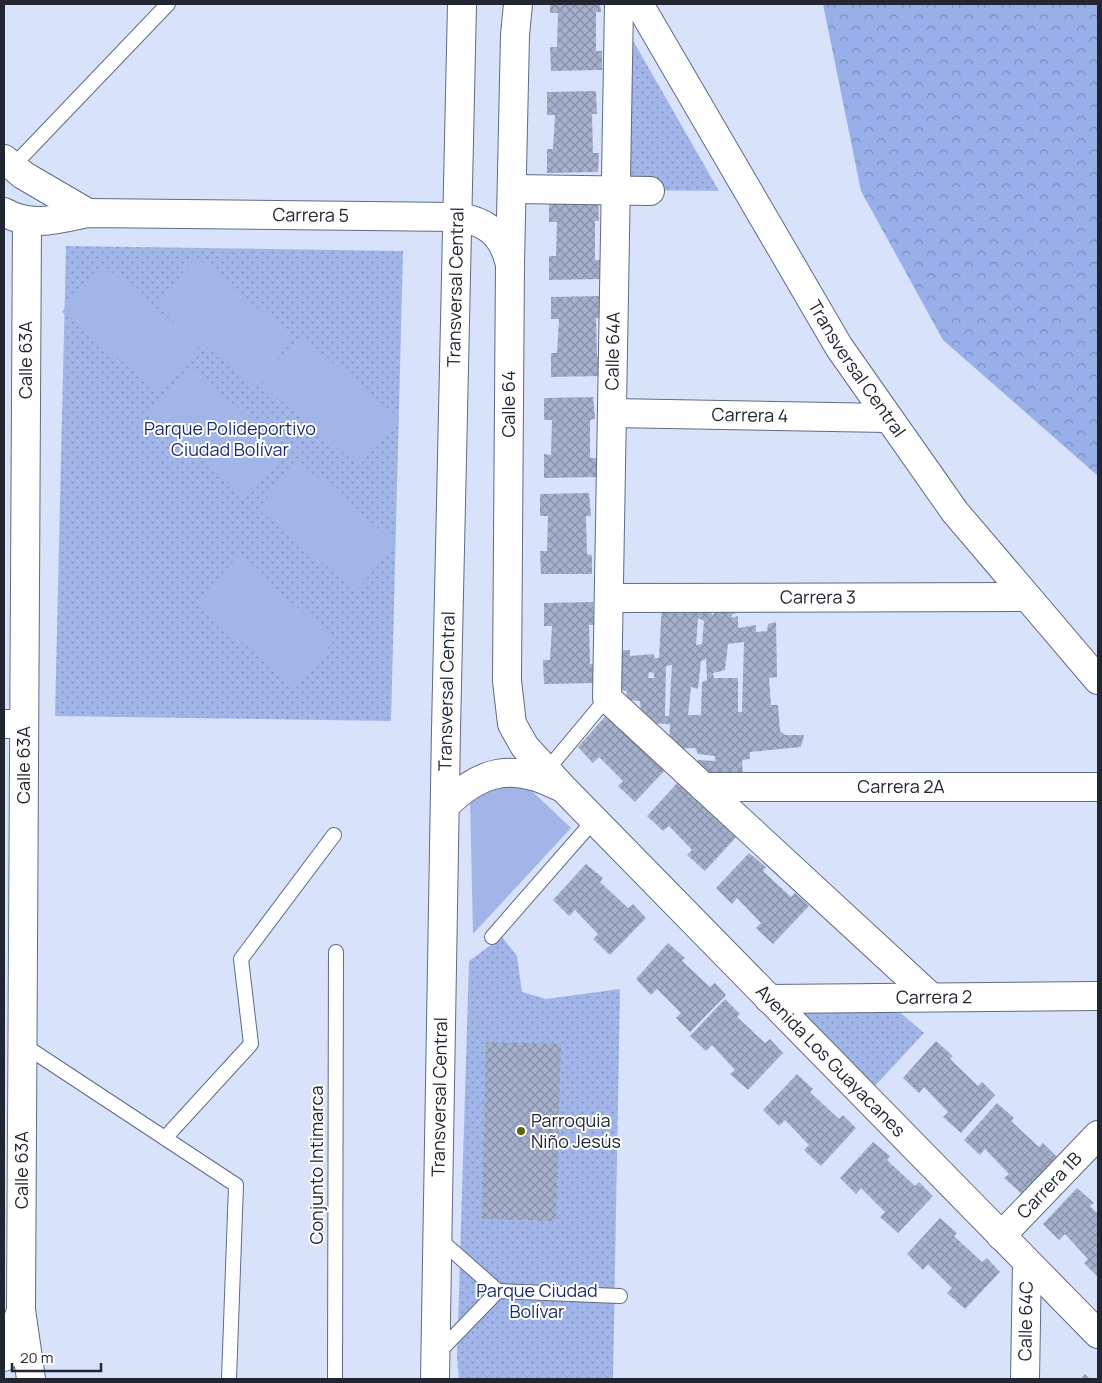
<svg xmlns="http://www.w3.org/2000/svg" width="1102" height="1383" viewBox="0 0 1102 1383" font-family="Manrope,sans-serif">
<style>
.grass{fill:url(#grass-dots)}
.forest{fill:url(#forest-crowns)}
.garden{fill:#a1b5e8}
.building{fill:url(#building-cross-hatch);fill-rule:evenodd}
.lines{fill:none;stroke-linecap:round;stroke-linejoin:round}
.lane-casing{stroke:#606b85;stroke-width:16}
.street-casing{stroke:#606b85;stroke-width:30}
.secondary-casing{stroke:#606b85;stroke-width:30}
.lane{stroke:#fff;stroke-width:14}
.street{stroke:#fff;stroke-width:28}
.secondary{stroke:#fff;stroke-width:28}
.poi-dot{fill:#5a660c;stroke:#fff;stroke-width:2}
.labels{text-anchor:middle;stroke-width:4;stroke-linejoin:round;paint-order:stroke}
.street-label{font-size:18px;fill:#222632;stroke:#fff}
.park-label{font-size:18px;fill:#1b2c70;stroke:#fff}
.poi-label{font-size:18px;fill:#222632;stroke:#fff;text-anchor:start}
</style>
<defs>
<pattern id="grass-dots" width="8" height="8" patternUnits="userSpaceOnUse" patternTransform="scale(1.25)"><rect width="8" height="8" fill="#a1b5e8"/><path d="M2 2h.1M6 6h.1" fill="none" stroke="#8393bd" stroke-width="1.8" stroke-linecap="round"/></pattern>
<pattern id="forest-crowns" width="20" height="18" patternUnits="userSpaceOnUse" patternTransform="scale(1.25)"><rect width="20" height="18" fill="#98afea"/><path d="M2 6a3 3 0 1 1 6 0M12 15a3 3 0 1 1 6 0" fill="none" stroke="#7c8ebe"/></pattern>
<pattern id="building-cross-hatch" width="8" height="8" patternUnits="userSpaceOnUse" patternTransform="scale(1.25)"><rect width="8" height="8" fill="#a5b0cd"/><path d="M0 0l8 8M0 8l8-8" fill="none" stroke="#868fa7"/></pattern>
</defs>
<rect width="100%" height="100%" fill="#d8e2fa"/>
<g class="grass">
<polygon points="619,16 719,191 616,190"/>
<polygon points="66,246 403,251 391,721 55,716"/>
<polygon points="502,937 517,956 522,992 546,999 620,989 613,1379 459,1379 457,1358 469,961"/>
<polygon points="897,1010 924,1033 875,1086 799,1013"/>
</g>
<polygon class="forest" points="823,4 1098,4 1098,476 943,340 861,191"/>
<g class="garden">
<polygon points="196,257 294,338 254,387 156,305"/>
<polygon points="102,264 200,345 160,393 62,312"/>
<polygon points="301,336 399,418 359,466 261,384"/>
<polygon points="189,367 287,449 247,497 149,415"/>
<polygon points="298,461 396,543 356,591 258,509"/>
<polygon points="237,557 335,639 295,687 198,605"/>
<polygon points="511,784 531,790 571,828 473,934 470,798 481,788"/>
</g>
<g class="building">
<polygon points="550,4 600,4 601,12 596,12 596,51 602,51 602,70 551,71 550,47 557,47 558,13 550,13"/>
<polygon points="596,91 597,114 592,114 593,153 599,153 598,172 547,173 547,149 553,149 555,115 547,115 547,92"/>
<polygon points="598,199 599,221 595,221 595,260 601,260 600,279 549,280 549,256 556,256 557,222 549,222 549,200"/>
<polygon points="600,296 601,318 596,318 597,357 603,357 602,376 551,377 551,353 557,353 559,319 551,319 551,297"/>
<polygon points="593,397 595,419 590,420 590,458 597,458 596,477 544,478 544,454 551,455 552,420 544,420 544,398"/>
<polygon points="589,493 591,516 586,516 587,554 592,555 592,574 541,574 540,551 547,551 548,516 540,516 540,494"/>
<polygon points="593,602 594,625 589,625 590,664 596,664 595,683 544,684 543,660 550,660 552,626 544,626 544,603"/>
<path d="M 662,603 L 711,610 L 712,615 L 714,614 L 714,605 L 737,604 L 737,613 L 732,614 L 732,618 L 738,616 L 738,628 L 756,625 L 756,632 L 767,631 L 768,624 L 776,622 L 777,677 L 769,678 L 771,705 L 778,705 L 780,731 L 785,735 L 804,735 L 801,747 L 750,752 L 750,759 L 742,760 L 743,777 L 696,776 L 698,760 L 715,761 L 715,756 L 698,754 L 695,748 L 669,749 L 670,724 L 642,723 L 640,701 L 626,700 L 627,691 L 615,690 L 615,651 L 630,650 L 630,656 L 654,654 L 654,658 L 659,658 ZM 698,618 L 704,621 L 702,644 L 696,645 ZM 744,642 L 742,712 L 738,712 L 738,678 L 714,678 L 713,673 L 725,670 L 728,644 ZM 706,659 L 707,680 L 702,682 L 701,715 L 688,715 L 691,687 L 698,689 L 701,661 ZM 672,665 L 669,716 L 665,716 L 666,666 ZM 649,672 L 654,673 L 654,678 L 648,678 Z"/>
<polygon points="610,711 670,765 635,802 618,786 623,781 599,757 593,763 578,747"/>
<polygon points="680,780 698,794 694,797 722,824 727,820 740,833 705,871 687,855 692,850 669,826 663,831 647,816"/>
<polygon points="749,853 766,867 763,871 791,897 795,893 809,906 773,944 756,928 761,923 737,898 732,904 716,888"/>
<polygon points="586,864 603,878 600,882 628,908 633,904 646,918 610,955 593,939 598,934 575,910 569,916 553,900"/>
<polygon points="668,943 685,958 682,961 710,987 715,983 726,995 690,1032 676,1018 681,1013 657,989 651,995 636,979"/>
<polygon points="725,999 740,1014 737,1017 765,1043 770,1039 783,1053 748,1090 730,1074 735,1070 712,1045 706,1051 690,1036"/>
<polygon points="936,1041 953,1056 950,1059 978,1086 982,1082 995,1095 961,1133 943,1117 948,1112 924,1087 919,1093 903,1078"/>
<polygon points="486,1042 561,1044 556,1221 482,1219"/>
<polygon points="797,1074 813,1089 810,1092 839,1119 843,1115 856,1128 821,1166 804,1150 809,1145 785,1120 779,1126 763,1110"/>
<polygon points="997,1103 1014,1118 1011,1121 1039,1147 1043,1143 1057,1157 1022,1194 1004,1178 1009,1174 985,1149 980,1155 964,1140"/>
<polygon points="873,1142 890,1156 887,1160 915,1186 919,1182 933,1196 898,1233 880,1217 885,1212 861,1188 856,1194 840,1178"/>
<polygon points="1077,1188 1094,1203 1090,1206 1098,1214 1098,1277 1084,1263 1088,1259 1065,1234 1059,1240 1043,1224"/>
<polygon points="940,1218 957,1233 954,1236 982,1262 987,1258 1000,1272 965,1309 947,1293 952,1288 928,1264 923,1270 907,1254"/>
<polygon points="1085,1374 1090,1379 1081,1379"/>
</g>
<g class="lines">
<g class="lane-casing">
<g id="lane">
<polyline points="13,166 168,4"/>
<polyline points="547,770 607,698"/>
<polyline points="492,937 595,819"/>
<polyline points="22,1044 236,1185 229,1379"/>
<polyline points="165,1138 251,1044 241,959 334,835"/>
<polyline points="498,1291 620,1296"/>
<polyline points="436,1355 498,1291 438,1238"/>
<polyline points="335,1379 336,952"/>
</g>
</g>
<g class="street-casing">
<g id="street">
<polyline points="619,4 607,698 931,997"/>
<polyline points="513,189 650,191"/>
<path id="s1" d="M 612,413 L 887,418"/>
<path id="s2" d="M 609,598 L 1025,597"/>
<polyline points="4,724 24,724"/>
<path id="s3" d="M 703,787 L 1098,787"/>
<path id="s4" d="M 769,999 L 1098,996"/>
<path id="s5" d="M 1001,1236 L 1098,1135"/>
<path id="s6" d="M 1025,1379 L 1027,1263"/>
</g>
</g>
<g class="secondary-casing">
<g id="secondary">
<path id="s7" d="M 518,4 L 515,35 L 510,263 L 507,681 L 512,724 L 525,747 L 562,787 L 1098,1334"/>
<path id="s8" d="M 639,4 L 839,347 L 955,512 L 1098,680"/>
<polyline points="4,159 23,175 88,213"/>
<path id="s9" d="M 4,212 C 31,228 59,219 88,213 L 456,217 C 484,220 502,233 509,261"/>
<polyline points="27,221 21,1310 31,1379"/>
<path d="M 445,806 C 481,770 512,763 558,786"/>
<polyline points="4,1357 19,1316"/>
<path id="s10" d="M 435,1379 L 446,730 L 462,4"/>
</g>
</g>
<use href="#lane" class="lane"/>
<use href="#street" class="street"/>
<use href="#secondary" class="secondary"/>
</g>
<circle class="poi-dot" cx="521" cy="1131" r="5"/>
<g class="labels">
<g class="street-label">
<text dy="6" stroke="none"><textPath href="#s9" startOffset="309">Carrera 5</textPath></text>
<text dy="6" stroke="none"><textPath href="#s10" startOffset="1092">Transversal Central</textPath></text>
<text transform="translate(613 351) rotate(-89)" y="6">Calle 64A</text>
<text transform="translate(26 360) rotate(-90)" y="6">Calle 63A</text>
<text dy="6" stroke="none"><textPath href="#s8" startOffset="425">Transversal Central</textPath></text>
<text transform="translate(509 404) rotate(-90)" y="6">Calle 64</text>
<text dy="6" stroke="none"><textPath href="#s1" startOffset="138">Carrera 4</textPath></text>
<text dy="6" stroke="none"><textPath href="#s2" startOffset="209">Carrera 3</textPath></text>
<text dy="6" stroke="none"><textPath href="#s10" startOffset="688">Transversal Central</textPath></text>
<text transform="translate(24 765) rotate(-90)" y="6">Calle 63A</text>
<text dy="6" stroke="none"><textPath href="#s3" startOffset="198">Carrera 2A</textPath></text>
<text dy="6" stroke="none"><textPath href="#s4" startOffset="165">Carrera 2</textPath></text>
<text dy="6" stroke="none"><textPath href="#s7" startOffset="1185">Avenida Los Guayacanes</textPath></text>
<text dy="6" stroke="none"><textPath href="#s10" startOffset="282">Transversal Central</textPath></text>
<text transform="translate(317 1165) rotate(-90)" y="6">Conjunto Intimarca</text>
<text transform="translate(22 1170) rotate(-90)" y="6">Calle 63A</text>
<text dy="6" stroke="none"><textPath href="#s5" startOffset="70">Carrera 1B</textPath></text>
<text dy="6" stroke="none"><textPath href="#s6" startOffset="58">Calle 64C</textPath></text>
</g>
<g class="park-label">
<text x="230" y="435">Parque Polideportivo<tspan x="230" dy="21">Ciudad Bolívar</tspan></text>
<text x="537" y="1297">Parque Ciudad<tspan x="537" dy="21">Bolívar</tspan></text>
</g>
<g class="poi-label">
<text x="531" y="1127">Parroquia<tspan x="531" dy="21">Niño Jesús</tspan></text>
</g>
</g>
<rect width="1102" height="1383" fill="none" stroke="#222632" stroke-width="10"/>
<path d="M12 1363v8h89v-8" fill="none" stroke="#222632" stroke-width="2.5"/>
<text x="20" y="1363" font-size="15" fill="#222632" stroke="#ffffff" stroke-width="4" paint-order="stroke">20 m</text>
</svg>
